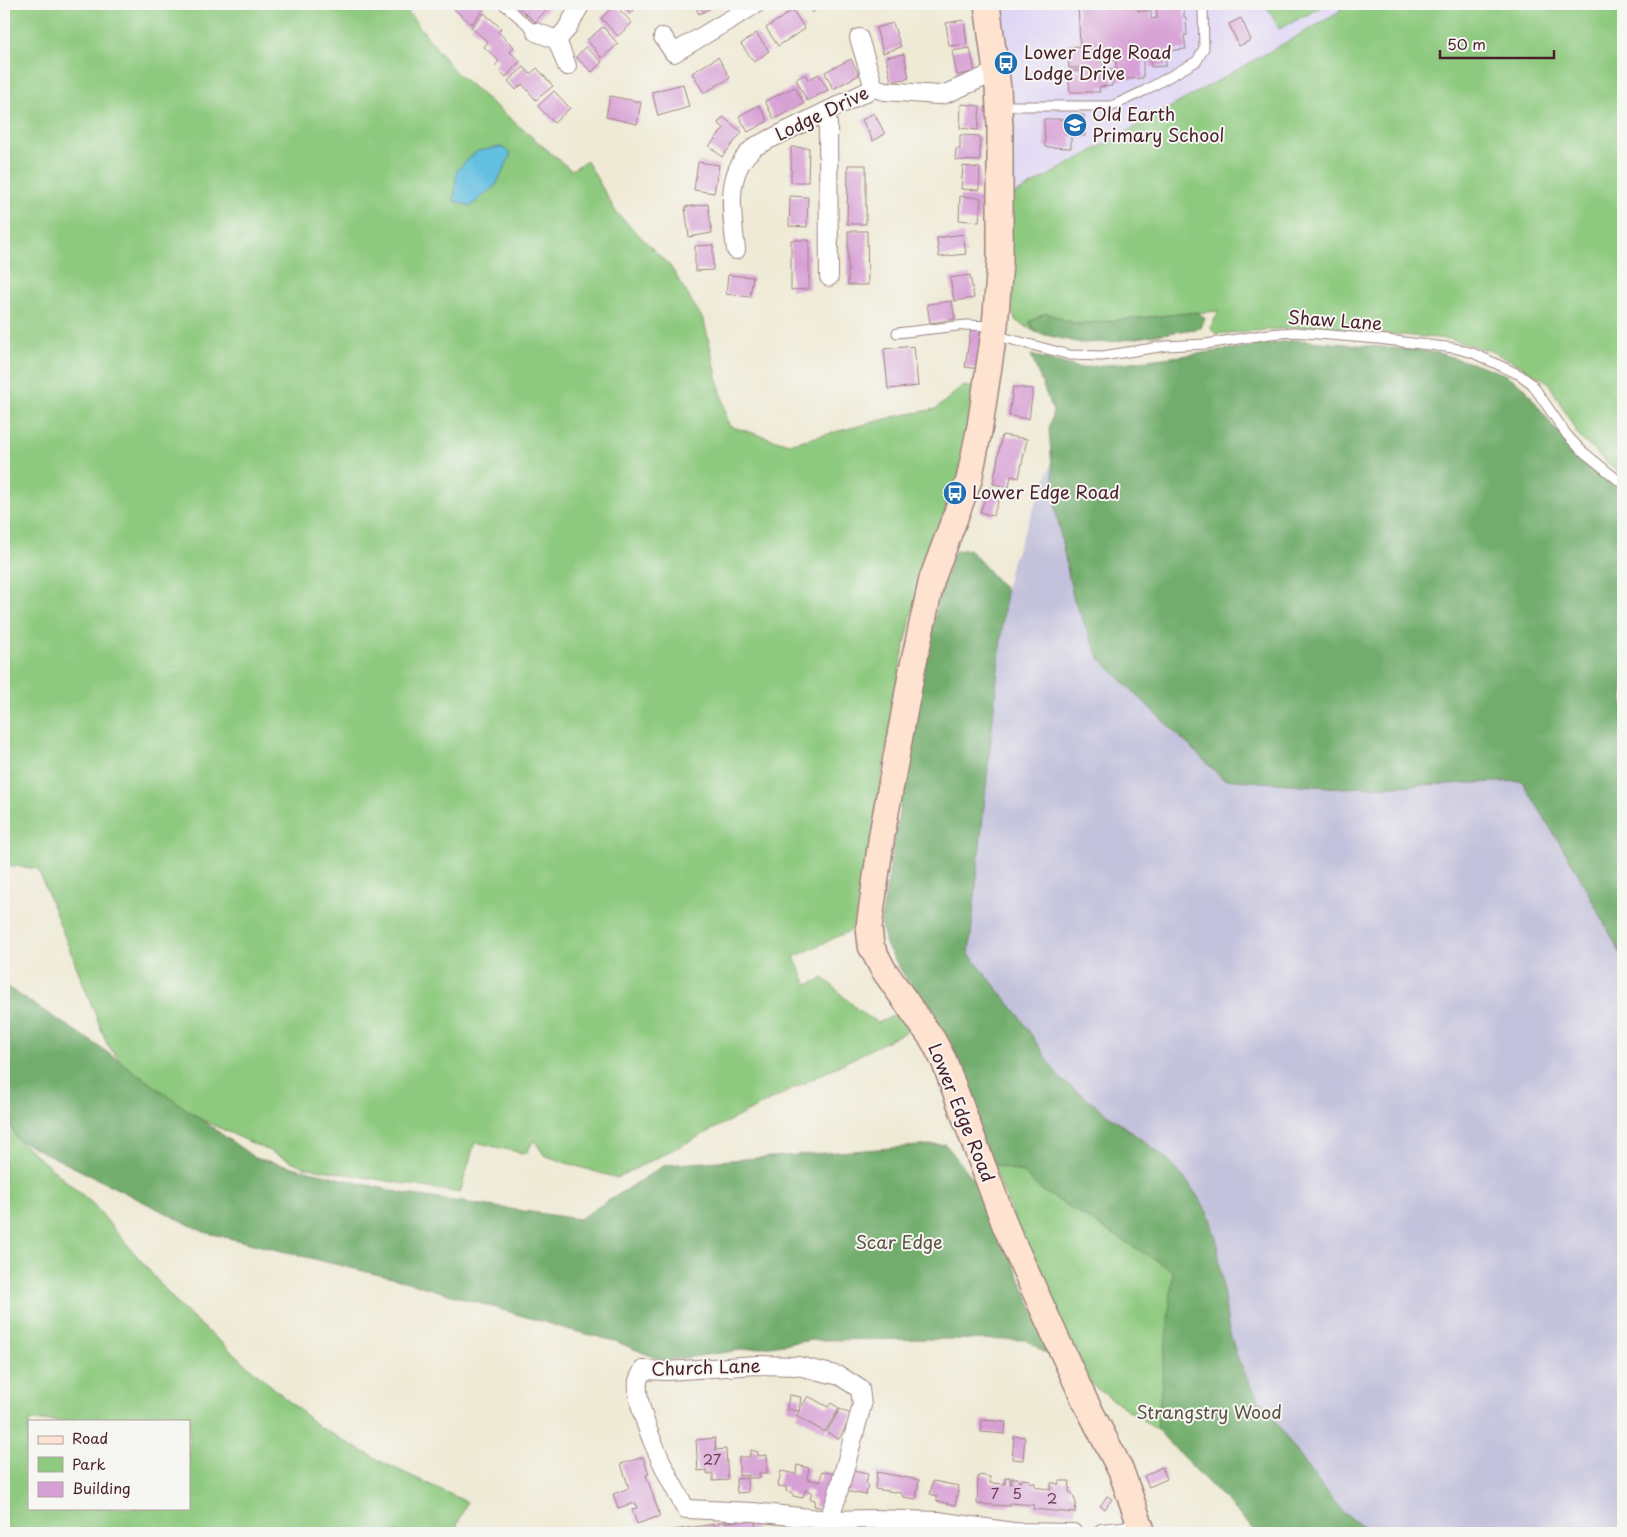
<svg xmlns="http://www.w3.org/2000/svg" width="1627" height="1537" viewBox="0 0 1627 1537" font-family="'Playpen Sans',sans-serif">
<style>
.built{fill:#dfd5f5}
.industrial{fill:#c3c1db}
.green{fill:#8dc97e;stroke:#6c7454;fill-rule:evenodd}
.forest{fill:#72ad6d;stroke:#5e664c}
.water{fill:#63c0e1;stroke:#567086}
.building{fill:#d8a1d6}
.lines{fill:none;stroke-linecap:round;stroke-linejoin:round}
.lane-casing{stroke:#9c8480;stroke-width:11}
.street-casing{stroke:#9c8480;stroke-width:20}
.secondary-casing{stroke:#9c8480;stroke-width:28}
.lane{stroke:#fff;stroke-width:9}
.street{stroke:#fff;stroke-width:18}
.secondary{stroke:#fee3d1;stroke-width:25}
.labels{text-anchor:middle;stroke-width:4;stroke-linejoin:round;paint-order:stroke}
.number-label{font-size:15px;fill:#6e4056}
.poi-label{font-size:18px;fill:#4a1f2b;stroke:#f6f6f2;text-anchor:start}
.street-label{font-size:18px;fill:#4a1f2b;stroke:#f6f6f2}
.park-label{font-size:18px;fill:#5e5244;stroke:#f6f6f2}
</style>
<rect width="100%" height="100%" fill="#f6f6f2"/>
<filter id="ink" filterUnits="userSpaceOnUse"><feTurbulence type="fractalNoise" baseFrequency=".02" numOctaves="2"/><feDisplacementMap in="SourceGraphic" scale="10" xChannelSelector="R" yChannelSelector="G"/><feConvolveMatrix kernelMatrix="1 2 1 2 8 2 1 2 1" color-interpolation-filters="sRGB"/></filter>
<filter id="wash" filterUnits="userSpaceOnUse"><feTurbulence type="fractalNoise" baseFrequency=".0096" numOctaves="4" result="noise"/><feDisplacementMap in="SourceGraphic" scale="20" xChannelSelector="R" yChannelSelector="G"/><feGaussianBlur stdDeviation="1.12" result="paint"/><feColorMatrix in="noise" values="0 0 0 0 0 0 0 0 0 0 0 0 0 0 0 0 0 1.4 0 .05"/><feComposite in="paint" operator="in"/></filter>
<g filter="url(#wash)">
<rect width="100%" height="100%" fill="#efead5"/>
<polygon class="built" points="998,4 1339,4 1341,12 1019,192 1011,196 1013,160 1008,90"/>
<polygon class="industrial" points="1296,340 1404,349 1506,375 1524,387 1554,428 1572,444 1596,471 1623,494 1623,1533 1371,1533 1344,1513 1321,1486 1251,1387 1236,1354 1228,1327 1221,1267 1205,1209 1195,1194 1166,1158 1059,1078 1018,1014 969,954 1006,590 1010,568 1051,465 1049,429 1053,411 1031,355 1081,368 1189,355"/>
<g class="green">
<polygon points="4,4 402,4 454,71 571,170 587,161 616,212 670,266 704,321 729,426 789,444 897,416 936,409 963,386 977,388 959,481 921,576 901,661 856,928 794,957 807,985 824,978 858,1010 878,1023 897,1014 909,1030 617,1178 569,1164 544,1155 534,1140 526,1154 475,1142 460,1193 304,1167 176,1108 131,1076 107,1044 38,869 4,865"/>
<polygon points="1266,4 1328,4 1279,29"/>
<polygon points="1339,4 1623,4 1623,477 1580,438 1548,382 1514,362 1488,350 1449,339 1307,327 1216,334 1210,328 1219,311 1077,324 1046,313 1029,322 1037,333 1016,321 1010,307 1011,196 1019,192 1340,12"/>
<path d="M 4,1110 L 17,1139 L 93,1204 L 180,1307 L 319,1427 L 388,1465 L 467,1502 L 454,1533 L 4,1533 ZM 29,1421 L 189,1421 L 189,1508 L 29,1508 Z"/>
<polygon points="992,1164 1023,1173 1040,1189 1174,1271 1157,1430 1083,1379 1024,1243"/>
</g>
<g class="forest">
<polygon points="1197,312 1205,318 1201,328 1111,342 1081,343 1037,333 1029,322 1046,313 1077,324"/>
<polygon points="1296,340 1404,349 1438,353 1488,368 1506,375 1524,387 1554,428 1572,444 1596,471 1616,488 1623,508 1623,958 1576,870 1522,781 1342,788 1223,779 1100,659 1073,597 1056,512 1049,429 1053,411 1031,355 1081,368 1189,355"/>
<polygon points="969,549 1006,590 969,954 1018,1014 1059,1078 1166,1158 1189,1184 1208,1212 1217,1242 1228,1327 1236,1354 1251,1387 1321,1486 1344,1513 1371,1533 1257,1533 1157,1430 1173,1271 1040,1189 1023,1173 992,1164 923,1007 886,945 881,922 916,709 939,596 955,551"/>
<polygon points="4,985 94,1043 255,1158 406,1194 579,1219 665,1165 945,1144 979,1186 1056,1360 1026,1340 938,1339 812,1340 663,1361 615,1341 574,1331 404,1281 204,1232 17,1139 4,1110"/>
</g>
<polygon class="water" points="502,147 511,154 496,185 471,206 454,201 457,170 477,151"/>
<g id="blocks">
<g class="building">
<polygon points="459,4 480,4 485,8 471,24 454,9"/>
<polygon points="521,4 547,4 550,6 535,22 518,7"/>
<polygon points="621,4 640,4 630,14"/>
<polygon points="694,4 719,4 699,14"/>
<polygon points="806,4 824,4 812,13"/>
<polygon points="944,4 960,4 945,8"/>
<polygon points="1078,4 1138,4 1138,11 1151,11 1151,19 1157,18 1156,4 1184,4 1184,17 1186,17 1187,35 1184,35 1186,49 1165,51 1166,66 1151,67 1150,58 1143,58 1143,78 1116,80 1116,60 1102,60 1103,69 1112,69 1112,86 1099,87 1100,92 1070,92 1068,71 1081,71 1081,68 1069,68 1068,47 1080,46"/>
<polygon points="615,5 632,23 618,36 601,18"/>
<polygon points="793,10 805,29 778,46 766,28"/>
<polygon points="484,13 501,28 498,32 514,47 510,52 520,61 506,77 495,66 499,61 484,47 488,42 471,27"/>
<polygon points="1241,18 1251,40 1239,46 1229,24"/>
<polygon points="964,20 967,44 949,46 946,23"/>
<polygon points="893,23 901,47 883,53 876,28"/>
<polygon points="603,27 618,44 602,58 587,40"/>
<polygon points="756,33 769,51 754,62 741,44"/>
<polygon points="585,47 602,62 592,72 576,57"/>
<polygon points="970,48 975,72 957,75 952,51"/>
<polygon points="904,54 909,78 891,82 886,57"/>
<polygon points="718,57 730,78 704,93 692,73"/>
<polygon points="851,59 859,75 833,89 825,72"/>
<polygon points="524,67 530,74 537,68 553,86 536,100 522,84 516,90 508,81"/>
<polygon points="806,74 808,80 819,74 828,90 807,101 796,79"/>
<polygon points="683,84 689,107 658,116 652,92"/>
<polygon points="795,87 804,104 774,119 765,101"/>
<polygon points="554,91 570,108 554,123 538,106"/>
<polygon points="610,96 641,102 637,124 606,117"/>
<polygon points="961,104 980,106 978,130 960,128"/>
<polygon points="759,105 768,121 748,132 739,116"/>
<polygon points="874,113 885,134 873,141 862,120"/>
<polygon points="1071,115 1084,115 1085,136 1071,136 1071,148 1045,147 1044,119 1070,119"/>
<polygon points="723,117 742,132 722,157 709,146 724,128 718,123"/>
<polygon points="960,135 980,136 980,161 955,160 956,149 960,149"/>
<polygon points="791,147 809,148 808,182 791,182"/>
<polygon points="698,162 719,165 714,193 694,190"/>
<polygon points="848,165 866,165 866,224 847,224"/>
<polygon points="963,166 980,168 979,190 961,189"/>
<polygon points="790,196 808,197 807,227 789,226"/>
<polygon points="960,196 981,198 979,222 959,220"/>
<polygon points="708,204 712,233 689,237 685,207"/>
<polygon points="848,231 867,231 868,285 848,285"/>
<polygon points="963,234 966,254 939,257 937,238"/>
<polygon points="791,240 809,240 809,289 791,290"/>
<polygon points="713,245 713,270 695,271 695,246"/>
<polygon points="728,275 753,277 750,297 726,294"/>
<polygon points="970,275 974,298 954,301 950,278"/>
<polygon points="952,301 955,319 930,323 927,304"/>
<polygon points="971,328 985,330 979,369 965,367"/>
<polygon points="914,346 918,386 888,389 884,349"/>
<polygon points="1013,387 1033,389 1029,419 1009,416"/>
<polygon points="1002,435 1027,439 1019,478 1011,476 1009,487 993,484"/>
<polygon points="989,487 1002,491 993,516 980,512"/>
<polygon points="789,1395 801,1397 799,1411 787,1409"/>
<polygon points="808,1396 828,1407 831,1403 839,1408 825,1432 796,1416"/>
<polygon points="840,1409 852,1415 839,1439 827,1432"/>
<polygon points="982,1420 1006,1422 1005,1434 981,1432"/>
<polygon points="1014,1436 1025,1437 1023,1460 1012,1459"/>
<polygon points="715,1438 716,1450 726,1449 728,1480 713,1481 713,1474 707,1474 707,1470 698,1471 696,1440"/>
<polygon points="751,1450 758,1452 758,1456 767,1455 767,1473 759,1473 760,1478 749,1478 749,1475 739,1476 739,1457 749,1457"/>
<polygon points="643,1457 649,1474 646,1475 660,1516 637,1524 632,1509 637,1508 635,1503 618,1508 613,1494 629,1488 621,1464"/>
<polygon points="797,1465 809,1468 807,1479 820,1482 822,1471 836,1474 829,1509 814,1506 815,1500 810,1499 812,1492 805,1490 803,1498 793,1496 793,1493 786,1491 786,1487 778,1486 781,1471 796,1474"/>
<polygon points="1162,1467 1167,1479 1149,1487 1144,1476"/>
<polygon points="853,1471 868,1474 866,1483 868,1484 866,1495 845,1491 847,1478 851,1479"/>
<polygon points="877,1472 919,1480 916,1499 903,1497 901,1493 875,1489"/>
<polygon points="980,1475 990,1477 990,1483 1005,1484 1005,1478 1008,1477 1010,1477 1010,1484 1012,1484 1012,1478 1018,1478 1018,1481 1021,1482 1022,1479 1030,1480 1029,1482 1035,1483 1035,1487 1047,1489 1051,1489 1051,1483 1056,1483 1058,1485 1059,1481 1070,1481 1069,1492 1072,1493 1076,1503 1075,1513 1033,1509 1034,1505 1010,1503 1010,1506 977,1504 978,1477"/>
<polygon points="747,1478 748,1492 737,1493 736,1479"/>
<polygon points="933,1481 959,1486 955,1505 937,1501 937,1496 930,1494"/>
<polygon points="1107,1496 1112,1499 1105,1509 1100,1506"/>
<polygon points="755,1519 756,1530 750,1531 750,1533 720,1533 718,1523"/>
<polygon points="714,1524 716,1533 661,1533 660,1532"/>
</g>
</g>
</g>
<g filter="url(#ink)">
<use href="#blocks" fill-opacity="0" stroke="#9c8480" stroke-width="1"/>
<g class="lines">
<g class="lane-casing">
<g id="lane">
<polyline points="503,4 536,32"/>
<polyline points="999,106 1112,106 1144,91 1197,61 1204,48 1203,8"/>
<polyline points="897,333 966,325 992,326"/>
<polyline points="994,335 1070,355 1102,356 1166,346 1206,344 1269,334 1294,332 1378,339 1454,348 1473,353 1520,375 1532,384 1567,435 1581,450 1623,484"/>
</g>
</g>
<g class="street-casing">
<g id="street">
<polyline points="536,32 557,40 567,66"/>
<polyline points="663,37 674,53 756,4"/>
<polyline points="859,38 874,88"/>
<polyline points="557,40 566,30 581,4"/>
<polyline points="825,112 828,123 829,277"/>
<path d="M 736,250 C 732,214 723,171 756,146 L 874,88 L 885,91 L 938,95 L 945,94 L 996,72"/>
<path d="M 828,1520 L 836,1500 L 862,1405 L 860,1389 L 840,1376 L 798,1366 L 757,1365 L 667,1371 L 643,1370 C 641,1374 639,1377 638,1381 C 634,1412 670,1481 686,1509 L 753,1512 L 828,1520 L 873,1519 L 938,1521 L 1013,1532 L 1073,1533"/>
<polyline points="1102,1533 1142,1529"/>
</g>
</g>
<g class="secondary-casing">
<polyline id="secondary" points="987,4 998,88 1000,127 1000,262 995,326 980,426 969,480 932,579 912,670 882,834 869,927 871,946 883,969 933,1040 944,1061 1006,1228 1084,1399 1121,1471 1143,1533"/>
</g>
<use href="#lane" class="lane"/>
<use href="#street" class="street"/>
<use href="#secondary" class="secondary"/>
</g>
</g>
<defs>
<g id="bus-disc" transform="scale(1.25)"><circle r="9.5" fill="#1f6fb2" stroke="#f6f6f2"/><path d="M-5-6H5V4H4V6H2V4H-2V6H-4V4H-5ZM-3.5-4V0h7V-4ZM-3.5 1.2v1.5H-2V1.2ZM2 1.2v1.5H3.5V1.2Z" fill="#fff"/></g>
<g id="school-disc" transform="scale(1.25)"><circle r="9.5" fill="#1f6fb2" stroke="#f6f6f2"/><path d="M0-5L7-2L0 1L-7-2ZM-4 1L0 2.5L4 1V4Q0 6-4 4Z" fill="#fff"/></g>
</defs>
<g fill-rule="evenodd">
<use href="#bus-disc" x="1006" y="63"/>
<use href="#school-disc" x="1075" y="125"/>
<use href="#bus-disc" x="955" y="493"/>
</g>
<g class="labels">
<g class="number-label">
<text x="712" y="1465">27</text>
<text x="995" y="1499">7</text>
<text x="1017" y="1499">5</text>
<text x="1052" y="1504">2</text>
</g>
<g class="poi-label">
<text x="1024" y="59">Lower Edge Road<tspan x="1024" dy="21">Lodge Drive</tspan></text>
<text x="1092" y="121">Old Earth<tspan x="1092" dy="21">Primary School</tspan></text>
<text x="972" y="499">Lower Edge Road</text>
</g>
<g class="street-label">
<text transform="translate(822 114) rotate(-26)" y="6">Lodge Drive</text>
<text transform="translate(1335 321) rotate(4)" y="6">Shaw Lane</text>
<text transform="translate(961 1113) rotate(68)" y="6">Lower Edge Road</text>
<text transform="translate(706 1368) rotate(-2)" y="6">Church Lane</text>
</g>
<g class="park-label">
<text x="899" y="1249">Scar Edge</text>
<text x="1209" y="1419">Strangstry Wood</text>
</g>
</g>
<rect width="1627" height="1537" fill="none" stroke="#f6f6f2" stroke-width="20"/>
<rect x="28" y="1420" width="162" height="90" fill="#f6f6f2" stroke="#b1a0a2"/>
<rect x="38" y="1436" width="25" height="8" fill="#fee3d1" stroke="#b1a0a2"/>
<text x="72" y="1444" font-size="15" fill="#4a1f2b">Road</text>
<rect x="38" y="1457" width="25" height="15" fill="#8dc97e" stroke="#b1a0a2"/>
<text x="72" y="1470" font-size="15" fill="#4a1f2b">Park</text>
<rect x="38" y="1482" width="25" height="15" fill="#d8a1d6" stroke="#b1a0a2"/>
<text x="72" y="1494" font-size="15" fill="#4a1f2b">Building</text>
<path d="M1440 50v8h114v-8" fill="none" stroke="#4a1f2b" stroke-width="2.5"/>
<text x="1447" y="50" font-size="15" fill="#4a1f2b" stroke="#f6f6f2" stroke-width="4" paint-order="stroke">50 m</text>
</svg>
